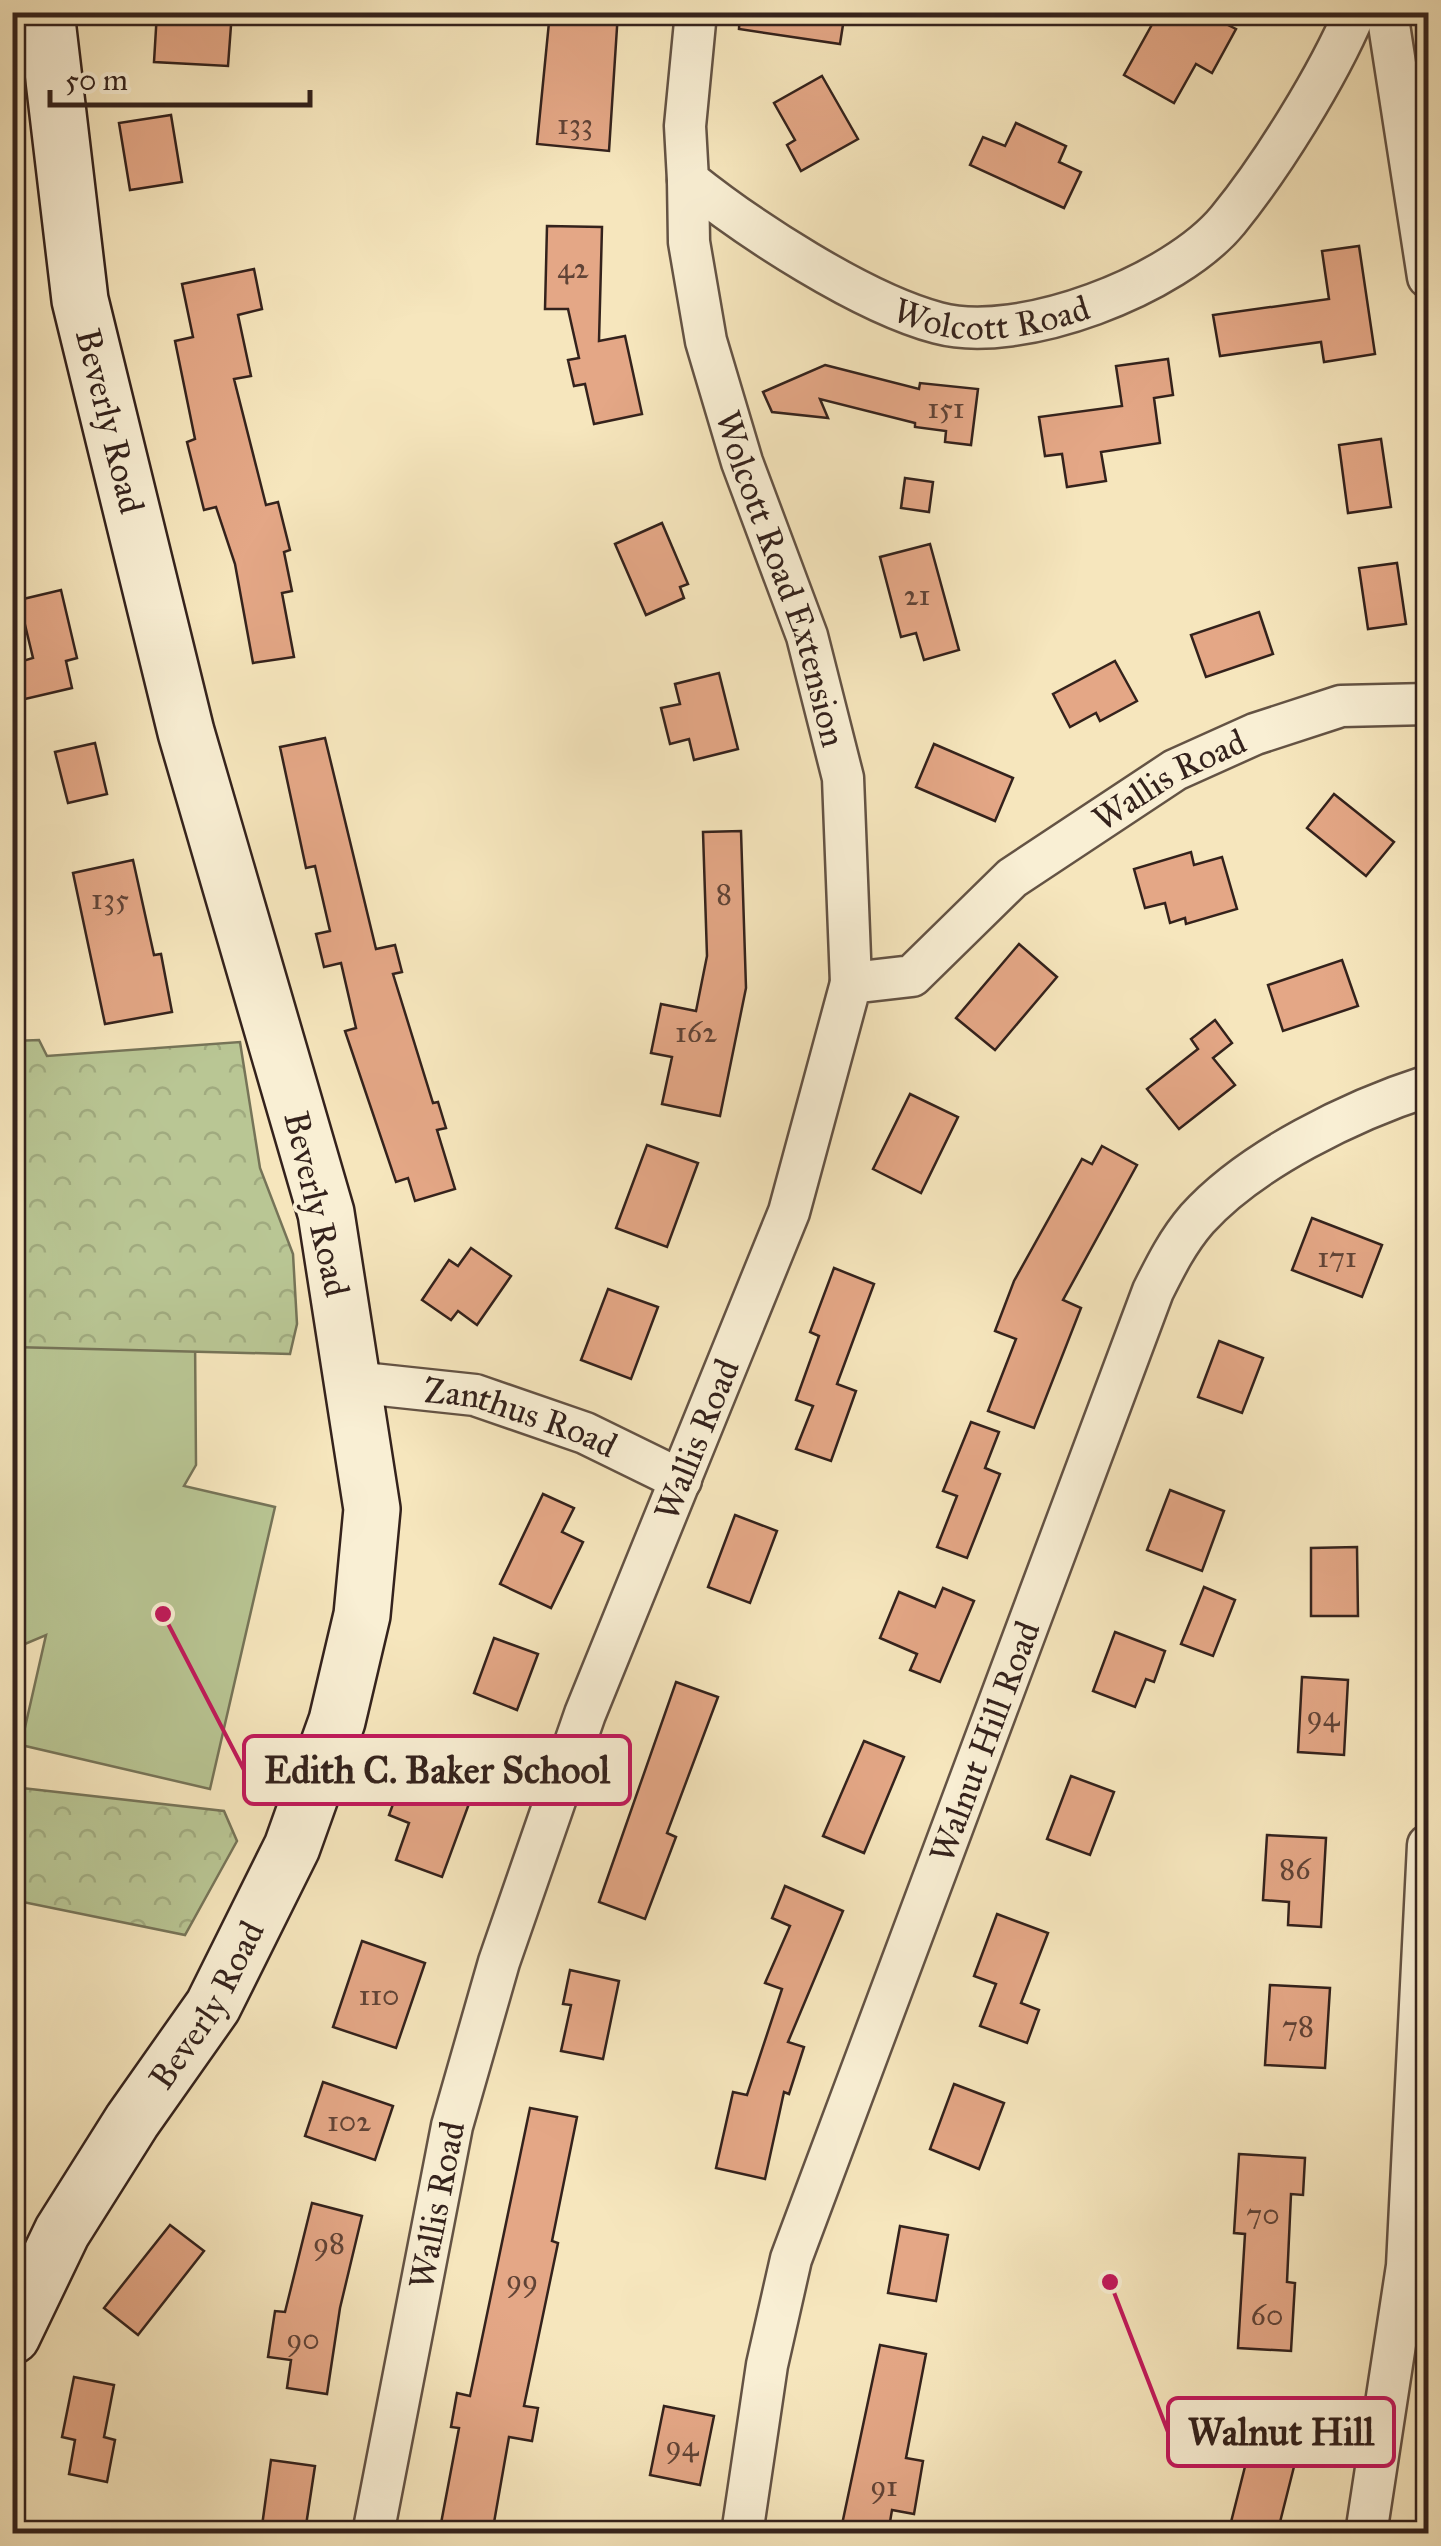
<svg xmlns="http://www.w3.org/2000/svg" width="1441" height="2546" viewBox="0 0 1441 2546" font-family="'IM FELL Great Primer',serif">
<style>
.green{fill:#b9c694;stroke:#767458;stroke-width:2.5}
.forest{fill:url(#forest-crowns);stroke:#767458;stroke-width:2.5}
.building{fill:#e4a786;stroke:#34221c;stroke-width:2.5}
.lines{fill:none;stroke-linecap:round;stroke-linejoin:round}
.street-casing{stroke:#645344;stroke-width:45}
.secondary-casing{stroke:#34221c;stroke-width:60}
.street{stroke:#f9efd4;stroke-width:40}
.secondary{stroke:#f9efd4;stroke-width:55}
.labels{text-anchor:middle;stroke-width:8;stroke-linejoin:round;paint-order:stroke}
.number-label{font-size:30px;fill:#604336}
.street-label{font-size:35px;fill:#34221c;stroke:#f9efd4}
.leader{fill:none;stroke:#c2185b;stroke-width:4}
.callout-dot{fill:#c2185b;stroke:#f9efd4;stroke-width:4}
.callout{fill:#f9efd4;stroke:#c2185b;stroke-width:4}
.callout-label{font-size:38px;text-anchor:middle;font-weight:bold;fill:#34221c}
</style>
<defs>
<pattern id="forest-crowns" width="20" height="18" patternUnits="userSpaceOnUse" patternTransform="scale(2.5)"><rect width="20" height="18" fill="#b9c694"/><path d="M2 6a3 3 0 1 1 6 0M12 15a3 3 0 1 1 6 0" fill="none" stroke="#a0aa7f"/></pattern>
</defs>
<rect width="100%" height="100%" fill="#f6e6bd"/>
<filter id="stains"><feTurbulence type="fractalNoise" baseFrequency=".002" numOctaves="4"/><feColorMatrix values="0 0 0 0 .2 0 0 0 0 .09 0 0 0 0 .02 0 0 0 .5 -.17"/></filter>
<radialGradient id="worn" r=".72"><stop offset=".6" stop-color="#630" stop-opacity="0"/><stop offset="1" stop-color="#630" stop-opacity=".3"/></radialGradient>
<polygon class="green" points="195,1335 196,1465 184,1486 275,1507 210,1789 21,1745 46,1635 13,1649 13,1342"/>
<g class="forest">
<polygon points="39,1040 47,1056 240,1042 260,1168 293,1254 297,1324 290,1354 13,1347 13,1041"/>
<polygon points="13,1787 224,1811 237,1841 185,1935 13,1900"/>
</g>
<g class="building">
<polygon points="157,12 232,12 228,66 154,62"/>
<polygon points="550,12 618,12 609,151 537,144"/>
<polygon points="740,12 845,12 840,44 739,29"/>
<polygon points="1159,12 1235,12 1228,25 1236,29 1212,73 1196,64 1174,103 1124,75"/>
<polygon points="822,76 858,139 801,171 787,145 795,140 774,103"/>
<polygon points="171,115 182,182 130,190 119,123"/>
<polygon points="1016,123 1066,146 1059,162 1081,172 1064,208 970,165 983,137 1005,146"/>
<polygon points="547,226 602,227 599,341 625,336 642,414 594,424 585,384 574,386 568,360 579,358 568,309 545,309"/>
<polygon points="1359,246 1375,354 1324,362 1321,342 1220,356 1213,315 1329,299 1322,251"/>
<polygon points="254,269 262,309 238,315 251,376 234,379 266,505 278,502 290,550 284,552 292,591 282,593 294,657 253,663 235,564 216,507 204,510 187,442 195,439 175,341 193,337 182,284"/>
<polygon points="1168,359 1173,395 1154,398 1160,443 1101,452 1106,481 1067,487 1062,454 1045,456 1039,417 1122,406 1116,366"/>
<polygon points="825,365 919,389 920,383 978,389 971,445 945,442 946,431 915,427 915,423 820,399 828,418 772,412 763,392"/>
<polygon points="1381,439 1391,507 1348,513 1339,445"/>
<polygon points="905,478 933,482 929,512 901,508"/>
<polygon points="662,523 688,584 680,587 684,598 646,615 615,544"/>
<polygon points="930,544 959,650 924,660 916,633 901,637 880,557"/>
<polygon points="1397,563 1406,624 1368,629 1359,568"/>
<polygon points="61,590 77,658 66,661 72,688 25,699 16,663 33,658 19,600"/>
<polygon points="1259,612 1273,654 1206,677 1191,635"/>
<polygon points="1115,661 1137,701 1100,721 1096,713 1070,727 1053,694"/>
<polygon points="719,673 738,749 694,760 689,739 670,744 661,708 680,704 675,684"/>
<polygon points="325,738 376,949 395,945 402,972 393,974 433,1103 438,1102 446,1128 437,1130 455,1189 415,1201 408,1178 396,1182 345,1031 356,1028 341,963 324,967 316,934 330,931 315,866 306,868 280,747"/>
<polygon points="95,743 107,794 68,803 55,752"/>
<polygon points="934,744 1013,778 995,821 916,787"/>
<polygon points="1334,794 1394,842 1366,876 1307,828"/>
<polygon points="741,831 746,988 720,1116 662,1104 672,1057 651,1053 661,1004 696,1011 707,956 703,832"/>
<polygon points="1191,852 1194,865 1222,857 1237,909 1186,924 1185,918 1170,923 1165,903 1145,908 1134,869"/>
<polygon points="133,860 154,955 161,954 172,1012 105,1024 73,873"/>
<polygon points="1019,944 1057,977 995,1050 956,1018"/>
<polygon points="1342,960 1358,1006 1283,1031 1268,985"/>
<polygon points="1215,1020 1232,1043 1213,1058 1235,1085 1179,1129 1147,1089 1198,1049 1191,1039"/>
<polygon points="910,1094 958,1117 921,1193 873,1169"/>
<polygon points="647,1145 698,1163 667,1247 616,1228"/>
<polygon points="1102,1146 1137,1165 1063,1300 1081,1308 1034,1428 988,1411 1016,1339 995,1331 1014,1281 1082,1159 1092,1164"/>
<polygon points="1312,1218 1382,1245 1362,1297 1292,1270"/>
<polygon points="471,1248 511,1276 477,1325 458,1311 451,1320 422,1300 449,1260 458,1266"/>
<polygon points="834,1268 874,1284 837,1384 856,1391 831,1461 796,1449 813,1406 796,1400 819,1336 810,1332"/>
<polygon points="608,1289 658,1307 631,1379 581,1360"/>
<polygon points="1219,1341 1263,1358 1242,1413 1198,1397"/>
<polygon points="971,1422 999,1432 985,1468 1000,1474 967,1558 937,1547 957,1496 943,1491"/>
<polygon points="1170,1490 1224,1511 1202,1571 1147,1550"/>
<polygon points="543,1494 574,1508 562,1532 583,1542 551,1608 500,1584"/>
<polygon points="735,1515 777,1531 750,1603 708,1587"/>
<polygon points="1357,1547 1358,1616 1311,1616 1311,1548"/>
<polygon points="1204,1587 1235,1600 1213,1656 1181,1644"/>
<polygon points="943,1588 974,1601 940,1682 910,1670 917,1654 880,1638 899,1592 935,1607"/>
<polygon points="1115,1632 1165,1651 1154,1682 1146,1679 1135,1707 1093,1691"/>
<polygon points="494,1638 538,1654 517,1710 474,1693"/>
<polygon points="1302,1677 1348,1680 1344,1755 1298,1752"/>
<polygon points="676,1682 718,1697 667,1833 676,1837 645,1919 599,1902"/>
<polygon points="864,1741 904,1757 864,1853 823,1836"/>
<polygon points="1071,1776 1114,1792 1090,1855 1047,1839"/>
<polygon points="403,1777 470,1801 442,1877 396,1860 409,1823 389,1815"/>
<polygon points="1267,1835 1326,1838 1321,1927 1288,1925 1289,1902 1263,1900"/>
<polygon points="785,1886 843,1911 788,2042 804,2047 789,2094 784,2092 765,2179 716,2168 733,2092 747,2095 782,1989 765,1983 790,1926 772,1918"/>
<polygon points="997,1914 1048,1933 1021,2003 1039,2010 1027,2043 980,2026 996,1984 974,1976"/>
<polygon points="362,1941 425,1963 396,2048 333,2027"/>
<polygon points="570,1970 619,1981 603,2059 561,2051 571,2005 563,2004"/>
<polygon points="1270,1985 1330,1988 1325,2068 1265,2065"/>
<polygon points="323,2082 393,2106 375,2160 305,2136"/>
<polygon points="954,2084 1004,2103 979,2169 930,2149"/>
<polygon points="530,2108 577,2117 552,2241 558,2243 524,2406 538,2408 532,2441 509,2437 492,2534 439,2534 459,2428 451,2427 457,2393 470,2396"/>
<polygon points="1239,2154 1305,2158 1303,2195 1291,2194 1287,2282 1295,2283 1291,2351 1238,2348 1245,2234 1234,2233"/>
<polygon points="312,2203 362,2216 340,2308 327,2394 287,2388 291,2360 268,2357 275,2311 285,2312"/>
<polygon points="170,2225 204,2251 138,2335 104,2308"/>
<polygon points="900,2226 948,2235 936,2301 888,2293"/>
<polygon points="880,2345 926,2354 906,2458 923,2461 914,2514 892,2510 888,2534 840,2534"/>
<polygon points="74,2377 114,2385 104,2437 115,2440 107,2482 69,2474 75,2440 62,2437"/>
<polygon points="664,2406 714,2416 700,2485 650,2475"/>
<polygon points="1255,2427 1301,2439 1277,2534 1228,2534"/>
<polygon points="271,2460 315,2466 305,2532 262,2526"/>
</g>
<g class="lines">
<g class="street-casing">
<g id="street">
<path id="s1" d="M 696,12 L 685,126 L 688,180 C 749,229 862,303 938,323 C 1020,345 1175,285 1228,220 C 1272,166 1328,76 1355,12"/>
<polyline points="1387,12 1428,277"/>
<path id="s2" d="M 688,180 L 689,242 L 706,341 L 742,462 L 807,636 L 843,778 L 851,983"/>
<path id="s3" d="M 353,1382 L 475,1395 L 585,1433 L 681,1480"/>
<path id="s4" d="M 373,2534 L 452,2126 L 499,1962 L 585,1714 L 789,1212 L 851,983 L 912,976 L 1012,878 L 1175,770 L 1255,734 L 1341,706 L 1428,704"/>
<path id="s5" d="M 742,2534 L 767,2365 L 791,2259 L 1153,1291 C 1166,1265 1178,1241 1197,1219 C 1251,1159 1353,1110 1428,1086"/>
<polyline points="1366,2534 1407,2266 1428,1845"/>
</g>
</g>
<g class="secondary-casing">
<g id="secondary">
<path id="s6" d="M 12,2336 L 62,2232 L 132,2121 L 213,2006 L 292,1847 L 337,1721 L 362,1615 L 372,1509 L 326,1213 L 186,732 L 80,300 L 46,12"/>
</g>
</g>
<use href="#street" class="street"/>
<use href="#secondary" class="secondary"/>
</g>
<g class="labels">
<g class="number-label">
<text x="575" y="134">133</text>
<text x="573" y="278">42</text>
<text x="946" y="418">151</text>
<text x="917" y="605">21</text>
<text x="724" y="904">8</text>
<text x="110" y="909">135</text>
<text x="696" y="1042">162</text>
<text x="1337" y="1267">171</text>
<text x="1323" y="1726">94</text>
<text x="1295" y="1879">86</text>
<text x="379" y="2005">110</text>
<text x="1298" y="2036">78</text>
<text x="349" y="2131">102</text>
<text x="1263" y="2224">70</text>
<text x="329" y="2253">98</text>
<text x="522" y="2290">99</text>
<text x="1267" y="2325">60</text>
<text x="303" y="2349">90</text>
<text x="682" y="2456">94</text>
<text x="884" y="2496">91</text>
</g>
<g class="street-label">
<text dy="12" stroke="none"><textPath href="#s1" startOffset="512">Wolcott Road</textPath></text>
<text transform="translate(110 421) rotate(76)" y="12">Beverly Road</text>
<text dy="12" stroke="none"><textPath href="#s2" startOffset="412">Wolcott Road Extension</textPath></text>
<text dy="12" stroke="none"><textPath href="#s4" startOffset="2015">Wallis Road</textPath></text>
<text transform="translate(317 1204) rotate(77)" y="12">Beverly Road</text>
<text dy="12" stroke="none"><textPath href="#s3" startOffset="172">Zanthus Road</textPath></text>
<text dy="12" stroke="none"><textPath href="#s4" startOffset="1145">Wallis Road</textPath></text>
<text dy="12" stroke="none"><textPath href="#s5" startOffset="832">Walnut Hill Road</textPath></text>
<text dy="12" stroke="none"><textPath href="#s6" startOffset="385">Beverly Road</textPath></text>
<text dy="12" stroke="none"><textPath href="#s4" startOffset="335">Wallis Road</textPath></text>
</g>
</g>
<path class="leader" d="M163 1614L244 1770M1110 2282L1168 2432"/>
<g class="callout-dot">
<circle cx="163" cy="1614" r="10"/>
<circle cx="1110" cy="2282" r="10"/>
</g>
<g class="callout">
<rect x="244" y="1736" width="386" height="68" rx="10"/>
<rect x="1168" y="2398" width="226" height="68" rx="10"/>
</g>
<g class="callout-label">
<text x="437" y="1783">Edith C. Baker School</text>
<text x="1281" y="2445">Walnut Hill</text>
</g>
<rect width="1441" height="2546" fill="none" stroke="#f6e6bd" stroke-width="50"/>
<rect x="15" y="15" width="1411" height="2516" fill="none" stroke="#34221c" stroke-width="5"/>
<rect x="25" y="25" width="1391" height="2496" fill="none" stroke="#34221c" stroke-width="2.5"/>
<path d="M50 90v15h260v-15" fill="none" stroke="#34221c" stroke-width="5"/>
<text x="65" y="90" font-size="30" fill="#34221c" stroke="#f9efd4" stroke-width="8" paint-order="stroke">50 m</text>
<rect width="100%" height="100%" filter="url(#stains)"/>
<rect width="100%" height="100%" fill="url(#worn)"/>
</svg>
